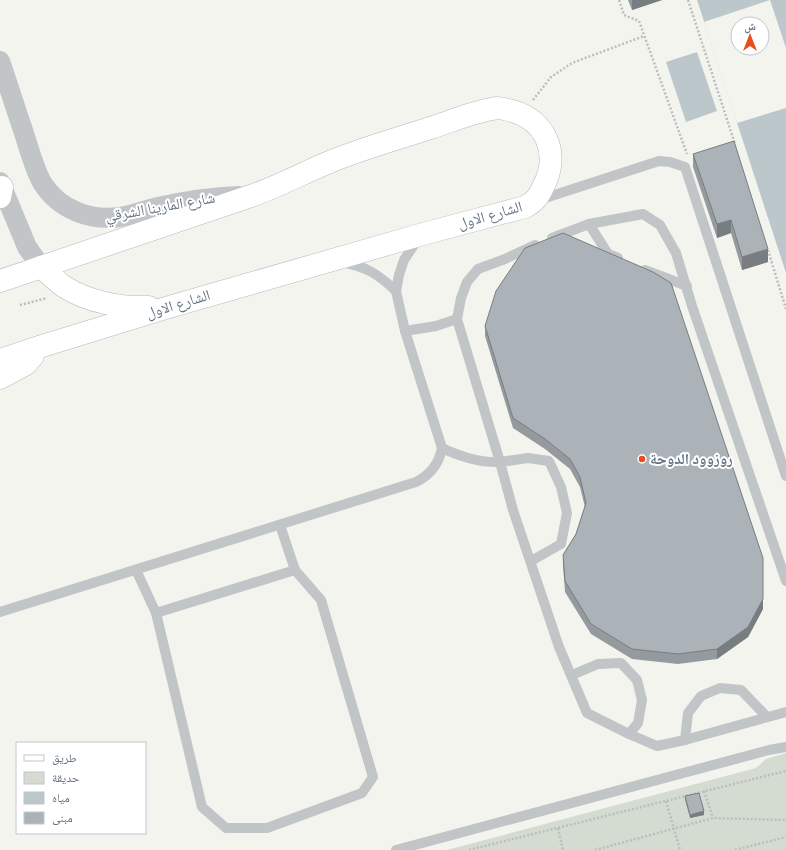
<svg xmlns="http://www.w3.org/2000/svg" width="786" height="850" viewBox="0 0 786 850" font-family="Figtree,'Noto Naskh Arabic',sans-serif">
<style>
.green{fill:#d4dbd0}
.water{fill:#bcc7cc;fill-rule:evenodd}
.pier{fill:#f4f4ef;fill-rule:evenodd}
.lines{fill:none;stroke-linecap:round;stroke-linejoin:round}
.primary-casing{stroke:#b4b8bc;stroke-width:23}
.path{stroke:#bbbdbf;stroke-width:2.5;stroke-dasharray:2 2;stroke-linecap:butt}
.service{stroke:#c1c5c8;stroke-width:10}
.minor{stroke:#c1c5c8;stroke-width:20}
.primary{stroke:#fff;stroke-width:22}
.wall{fill:#949a9e}
.shaded-wall{fill:#787d81}
.building{fill:#acb3b8;stroke:#787d81}
.poi-dot{fill:#e84d1b;stroke:#fff;stroke-width:1.5}
.labels{text-anchor:middle;stroke-width:4;stroke-linejoin:round;paint-order:stroke}
.street-label{font-size:15px;fill:#627382;stroke:#fff}
.poi-label{font-size:15px;font-weight:bold;fill:#627382;stroke:#fff;text-anchor:start}
</style>
<rect width="100%" height="100%" fill="#f4f4ef"/>
<polygon class="green" points="786,753 786,850 447,850 756,768 766,759"/>
<g class="water">
<path d="M 697,0 L 786,0 L 786,273 ZM 738,24 L 762,24 L 762,48 L 738,48 Z"/>
<polygon points="697,52 717,111 686,122 666,62"/>
</g>
<path class="pier" d="M 770,0 L 786,48 L 786,108 L 737,123 L 704,22 ZM 738,24 L 762,24 L 762,48 L 738,48 Z"/>
<g class="lines">
<g class="primary-casing">
<g id="primary">
<polyline points="0,197 2,187"/>
<path d="M 41,267 C 48,273 55,280 63,286 C 88,302 120,308 149,307"/>
<path d="M 0,281 L 251,196 C 279,186 305,172 332,161 C 364,148 397,139 430,128 C 452,121 475,111 497,108 C 502,108 508,110 512,111 C 546,120 560,154 544,185 C 539,196 536,201 525,207 L 423,234 L 169,307 L 42,346 L 0,360"/>
<polyline points="0,378 26,364 33,356"/>
</g>
</g>
<g class="path">
<polyline points="619,0 624,15 639,21 687,154"/>
<polyline points="688,0 735,144"/>
<polyline points="533,100 551,77 572,63 644,36"/>
<polyline points="768,250 786,309"/>
<polyline points="20,305 47,298"/>
<polyline points="704,791 713,818"/>
<polyline points="666,801 680,850"/>
<polyline points="558,828 563,850"/>
<polyline points="469,850 786,771"/>
<polyline points="595,850 713,818 786,820"/>
<polyline points="735,850 786,837"/>
</g>
<g class="service">
<polyline points="539,200 659,161 670,162 685,167 786,476"/>
<polyline points="589,224 608,254 618,258"/>
<polyline points="552,238 589,224 643,214 660,225 676,253 692,306 786,581"/>
<path d="M 342,262 C 367,267 378,274 396,291"/>
<polyline points="645,270 687,286"/>
<polyline points="457,319 461,298 467,282 478,269 505,259 535,245"/>
<polyline points="405,331 436,326 457,319 500,462 528,458 549,461 561,487 567,513 561,544 531,561"/>
<path d="M 442,448 C 461,457 479,463 500,462 L 513,510 L 559,647 L 587,713 L 629,734 L 638,723 L 642,700 L 637,680 L 621,663 L 598,664 L 572,675"/>
<polyline points="136,570 156,613 202,807 226,828 267,828 362,793 373,777 321,600 295,570 280,525"/>
<path d="M 0,612 L 416,482 C 430,475 439,464 442,448 L 405,331 L 396,291 L 399,275 L 404,260 L 418,239"/>
<polyline points="156,613 295,570"/>
<polyline points="629,734 657,746 685,740 786,712"/>
<polyline points="685,740 688,713 701,696 720,688 741,690 767,717"/>
<polyline points="396,850 769,750 786,747"/>
</g>
<g class="minor">
<path d="M 0,61 C 8,84 15,107 23,130 C 28,145 35,172 43,184 C 60,210 90,221 120,217 C 133,215 145,210 158,207 C 185,201 212,197 239,196"/>
<polyline points="0,182 27,247 41,267"/>
</g>
<use href="#primary" class="primary"/>
</g>
<g class="wall">
<polygon points="628,0 662,0 632,10"/>
<polygon points="693,154 768,262 742,270 731,233 717,238 693,167"/>
<polygon points="485,326 763,609 748,637 717,659 678,664 632,659 591,634 565,592 563,565 563,555 576,534 585,507 580,487 570,469 545,449 513,428 485,336"/>
<polygon points="685,796 704,815 690,818 685,800"/>
</g>
<g class="shaded-wall">
<polygon points="632,0 662,0 632,10"/>
<polygon points="731,220 731,233 717,238 717,224"/>
<polygon points="768,249 768,262 742,270 742,257"/>
<polygon points="763,558 763,609 748,637 717,659 717,649"/>
<polygon points="704,811 704,815 690,818 690,815"/>
</g>
<g class="building">
<polygon points="734,141 768,249 742,257 731,220 717,224 693,154"/>
<polygon points="563,233 653,272 671,283 763,558 763,599 748,627 717,649 678,654 632,649 591,624 565,581 563,555 576,534 586,503 580,477 570,459 545,439 513,418 485,326 496,291 525,248"/>
<polygon points="699,793 704,811 690,815 685,796"/>
</g>
<circle class="poi-dot" cx="642" cy="459" r="4"/>
<g class="labels">
<g class="street-label">
<text transform="translate(160 207) rotate(-10)" y="5">شارع المارينا الشرقي</text>
<text transform="translate(490 215) rotate(-16)" y="5">الشارع الاول</text>
<text transform="translate(178 304) rotate(-17)" y="5">الشارع الاول</text>
</g>
<g class="poi-label">
<text x="650" y="464">روزوود الدوحة</text>
</g>
</g>
<rect x="16" y="742" width="130" height="92" fill="#ffffff" stroke="#c0c7cd"/>
<rect x="24" y="755" width="20" height="6" fill="#ffffff" stroke="#c0c7cd"/>
<text x="52" y="762" font-size="12" fill="#627382">طريق</text>
<rect x="24" y="772" width="20" height="12" fill="#d4dbd0" stroke="#c0c7cd"/>
<text x="52" y="782" font-size="12" fill="#627382">حديقة</text>
<rect x="24" y="792" width="20" height="12" fill="#bcc7cc" stroke="#c0c7cd"/>
<text x="52" y="802" font-size="12" fill="#627382">مياه</text>
<rect x="24" y="812" width="20" height="12" fill="#acb3b8" stroke="#c0c7cd"/>
<text x="52" y="822" font-size="12" fill="#627382">مبنى</text>
<g transform="translate(750 36)"><circle r="19" fill="#ffffff" stroke="#c0c7cd"/>
<path d="M0-3L7 15L0 10L-7 15Z" fill="#e84d1b"/>
<text y="-6" font-size="11" font-weight="bold" text-anchor="middle" fill="#627382">ش</text>
</g>
</svg>
